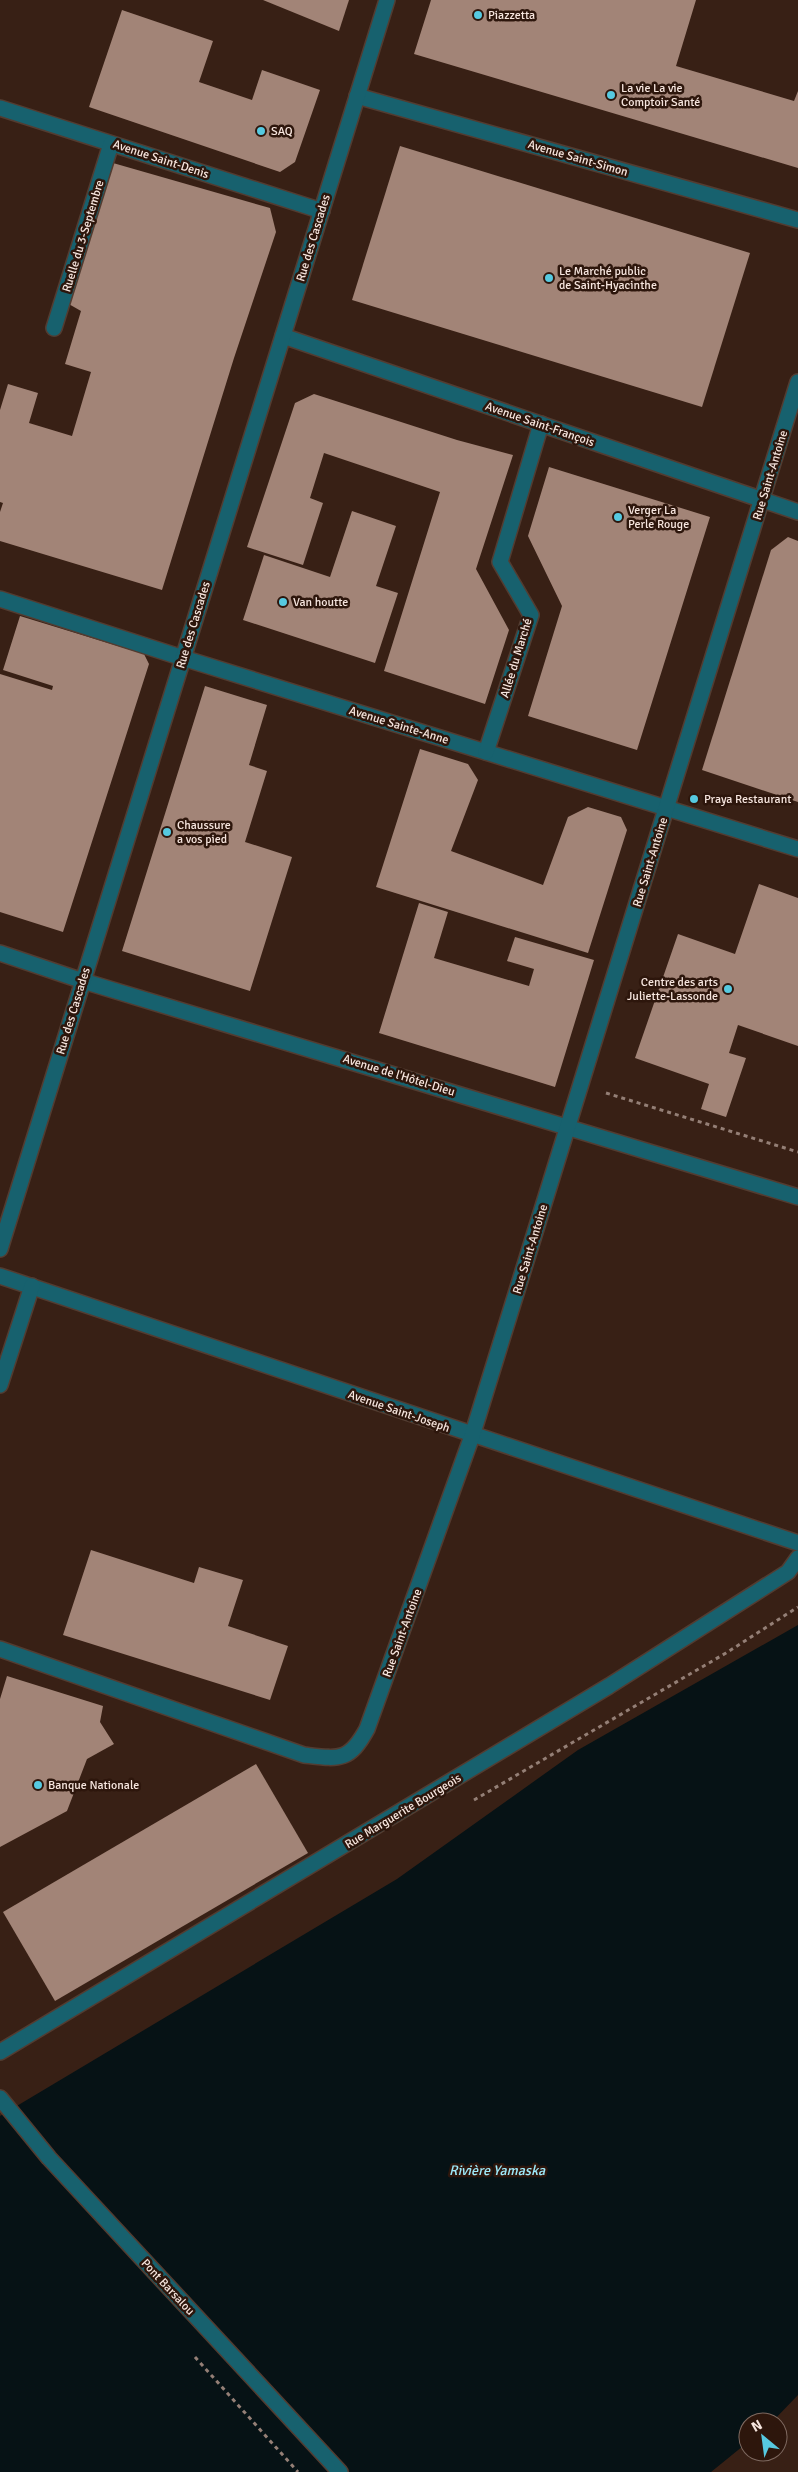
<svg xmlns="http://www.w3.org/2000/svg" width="798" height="2472" viewBox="0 0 798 2472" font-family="Signika,sans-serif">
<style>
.water{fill:#061215}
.building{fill:#a28477}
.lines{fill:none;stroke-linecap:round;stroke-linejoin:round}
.minor-casing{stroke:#533c31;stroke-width:18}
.path{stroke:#947f76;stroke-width:3;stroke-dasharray:4 4;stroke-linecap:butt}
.minor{stroke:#17616e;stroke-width:15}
.poi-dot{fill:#56c9e0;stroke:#2d160c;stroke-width:2}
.labels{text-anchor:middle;stroke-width:5;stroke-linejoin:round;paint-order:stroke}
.poi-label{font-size:12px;fill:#f7e6df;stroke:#2d160c;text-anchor:start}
.street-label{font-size:12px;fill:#f7e6df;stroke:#2d160c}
.water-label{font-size:14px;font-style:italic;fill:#9eeafa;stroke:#2d160c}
</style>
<rect width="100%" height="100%" fill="#382015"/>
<polygon class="water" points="798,1625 798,2395 772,2422 748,2422 748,2442 711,2472 0,2472 0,2116 397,1879 578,1750"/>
<g class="building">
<polygon points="263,0 349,0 339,31"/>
<polygon points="431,0 696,0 676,66 794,101 798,91 798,168 414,54"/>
<polygon points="122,10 213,41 199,82 252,100 262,70 320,90 295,162 280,172 89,107"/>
<polygon points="400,146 750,253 702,407 352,300"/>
<polygon points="113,163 270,208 276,232 234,358 162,590 0,541 0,512 3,503 0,502 0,410 8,384 38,393 29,423 72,436 91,372 65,364 81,311 67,303"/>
<polygon points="314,394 457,440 513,455 476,569 509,630 485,704 384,671 440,492 324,453 310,498 323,503 303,565 247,547 295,403"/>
<polygon points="549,467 710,517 637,750 528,716 562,606 528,536"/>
<polygon points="352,511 396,526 376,586 398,593 375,663 243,620 264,555 330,577"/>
<polygon points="788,537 798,541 798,802 702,770 771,550"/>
<polygon points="20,616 144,654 149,664 63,932 0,912 0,674 52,690 53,686 3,670"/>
<polygon points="205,686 267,705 249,765 267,771 245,842 292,857 250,991 122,951"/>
<polygon points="420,749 468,764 478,780 451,851 543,885 568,817 588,807 621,817 627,830 588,953 376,887"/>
<polygon points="759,884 798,898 798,1046 738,1025 729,1053 746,1058 726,1117 701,1109 709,1084 635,1058 678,934 735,954"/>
<polygon points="419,903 448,912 434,958 529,986 534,969 507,961 515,937 594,960 555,1087 379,1033"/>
<polygon points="91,1550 194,1583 199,1567 243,1580 228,1626 288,1646 270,1700 63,1635"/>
<polygon points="7,1676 103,1706 100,1722 114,1744 87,1759 67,1811 0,1847 0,1699"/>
<polygon points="256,1764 308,1853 55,2001 3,1912"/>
</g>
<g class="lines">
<g class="minor-casing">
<g id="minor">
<polyline points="357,96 798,220"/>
<polyline points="0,108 322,211"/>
<polyline points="54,328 111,144"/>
<polyline points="283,336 798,512"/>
<polyline points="0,599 183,658 798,849"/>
<polyline points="486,752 531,615 500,562 541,424"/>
<polyline points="0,953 83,981 798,1197"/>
<polyline points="0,1249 387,0"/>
<polyline points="0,1276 798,1543"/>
<polyline points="0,1385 32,1286"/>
<path d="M 0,1649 L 304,1755 C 339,1759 349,1762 367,1729 L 472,1436 L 798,382"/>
<polyline points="0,2052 609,1686 788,1572 798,1558"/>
<polyline points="0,2098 49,2158 340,2472"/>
</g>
</g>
<g class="path">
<polyline points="606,1093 798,1152"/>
<polyline points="474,1800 726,1653 798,1607"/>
<polyline points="195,2357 298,2472"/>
</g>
<use href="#minor" class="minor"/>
</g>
<g class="poi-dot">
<circle cx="478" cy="15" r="5"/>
<circle cx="611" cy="95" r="5"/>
<circle cx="261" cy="131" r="5"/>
<circle cx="549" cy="278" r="5"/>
<circle cx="618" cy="517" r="5"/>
<circle cx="283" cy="602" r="5"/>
<circle cx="694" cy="799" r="5"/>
<circle cx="167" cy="832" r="5"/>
<circle cx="728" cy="989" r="5"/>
<circle cx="38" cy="1785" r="5"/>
</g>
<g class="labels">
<g class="poi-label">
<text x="488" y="19">Piazzetta</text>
<text x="621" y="92">La vie La vie<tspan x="621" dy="14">Comptoir Santé</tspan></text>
<text x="271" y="135">SAQ</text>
<text x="559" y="275">Le Marché public<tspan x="559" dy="14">de Saint-Hyacinthe</tspan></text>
<text x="628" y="514">Verger La<tspan x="628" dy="14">Perle Rouge</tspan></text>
<text x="293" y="606">Van houtte</text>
<text x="704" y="803">Praya Restaurant</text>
<text x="177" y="829">Chaussure<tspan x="177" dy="14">a vos pied</tspan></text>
<text x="718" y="986" text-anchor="end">Centre des arts<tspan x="718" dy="14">Juliette-Lassonde</tspan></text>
<text x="48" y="1789">Banque Nationale</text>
</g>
<g class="street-label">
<text transform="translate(578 158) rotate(16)" y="4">Avenue Saint-Simon</text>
<text transform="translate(161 159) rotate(18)" y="4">Avenue Saint-Denis</text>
<text transform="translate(83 236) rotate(-73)" y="4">Ruelle du 3-Septembre</text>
<text transform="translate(313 238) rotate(-73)" y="4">Rue des Cascades</text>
<text transform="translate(540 424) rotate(19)" y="4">Avenue Saint-François</text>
<text transform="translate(770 475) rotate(-73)" y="4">Rue Saint-Antoine</text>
<text transform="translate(193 625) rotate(-73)" y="4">Rue des Cascades</text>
<text transform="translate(516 658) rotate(-73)" y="4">Allée du Marché</text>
<text transform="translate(399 725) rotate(17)" y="4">Avenue Sainte-Anne</text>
<text transform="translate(650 862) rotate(-73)" y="4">Rue Saint-Antoine</text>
<text transform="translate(73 1011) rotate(-73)" y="4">Rue des Cascades</text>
<text transform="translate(399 1075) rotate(17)" y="4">Avenue de l'Hôtel-Dieu</text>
<text transform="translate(530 1249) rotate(-73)" y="4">Rue Saint-Antoine</text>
<text transform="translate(399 1411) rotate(19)" y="4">Avenue Saint-Joseph</text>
<text transform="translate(402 1633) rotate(-70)" y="4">Rue Saint-Antoine</text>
<text transform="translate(403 1811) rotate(-31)" y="4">Rue Marguerite Bourgeois</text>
<text transform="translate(168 2287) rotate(47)" y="4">Pont Barsalou</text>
</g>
<g class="water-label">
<text x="497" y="2175">Rivière Yamaska</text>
</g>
</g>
<g transform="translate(763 2437) rotate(331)"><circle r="24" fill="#2d160c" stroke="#7e6960"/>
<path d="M0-4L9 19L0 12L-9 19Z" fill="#56c9e0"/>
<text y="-8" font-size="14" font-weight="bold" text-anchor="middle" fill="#f7e6df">N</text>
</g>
</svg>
